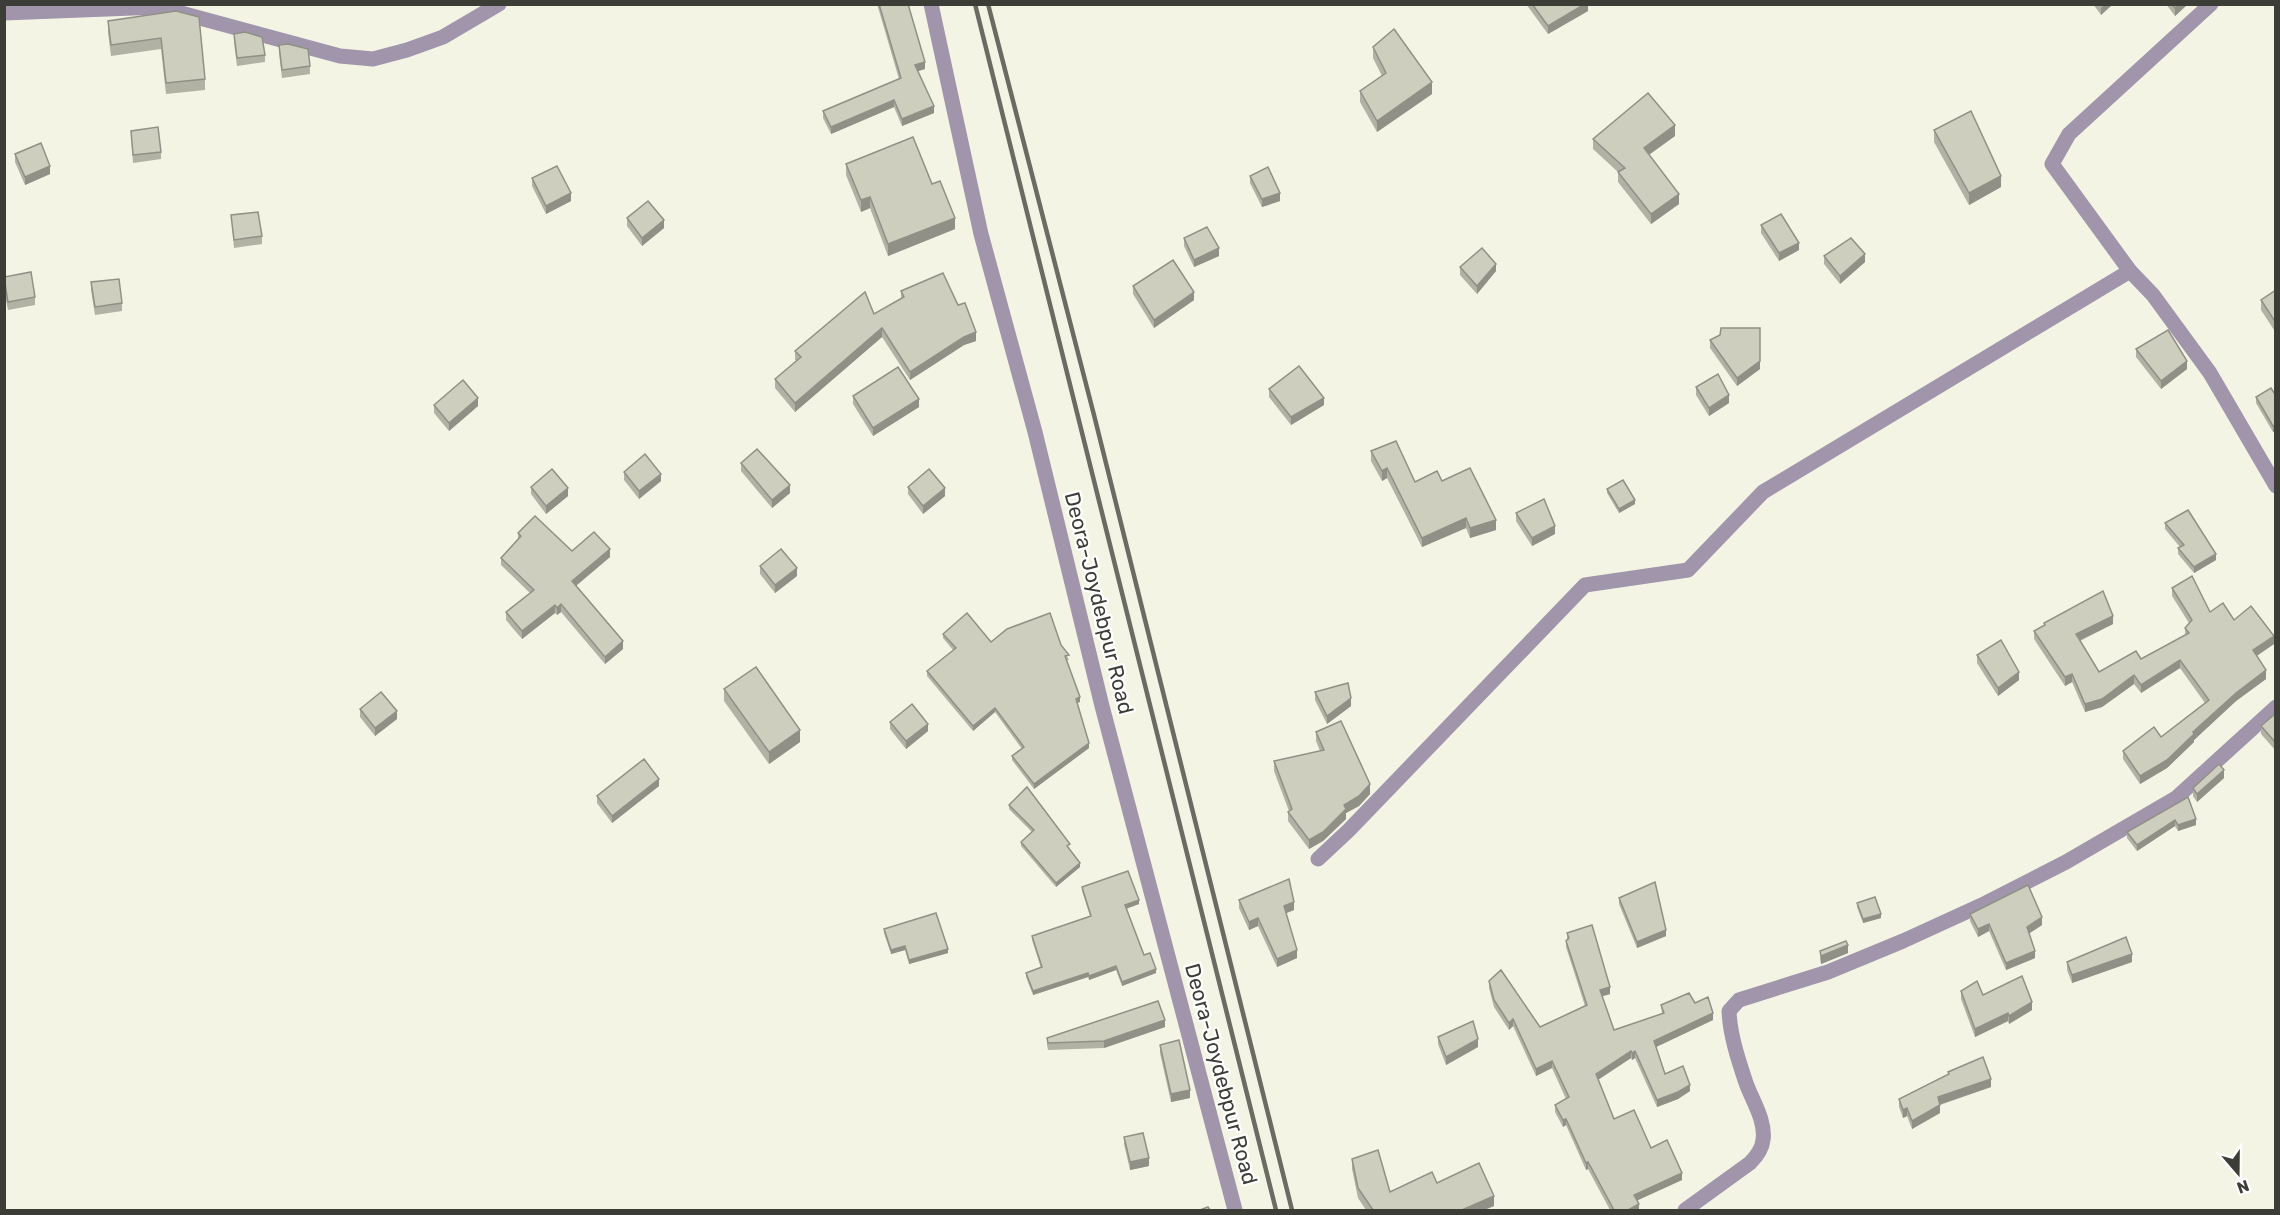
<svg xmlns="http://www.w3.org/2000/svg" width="2280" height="1215" viewBox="0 0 2280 1215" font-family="Rubik,sans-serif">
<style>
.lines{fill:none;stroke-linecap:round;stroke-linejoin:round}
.minor{stroke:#a195ac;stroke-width:15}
.rail{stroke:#6b6b63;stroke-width:4.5}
.wall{fill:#b1b1a4}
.shaded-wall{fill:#909086}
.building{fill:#cecebf;stroke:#909086;stroke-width:1.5}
.labels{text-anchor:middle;stroke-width:4.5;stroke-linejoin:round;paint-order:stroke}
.street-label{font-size:21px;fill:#3d3d37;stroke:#fff}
</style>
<rect width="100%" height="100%" fill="#f4f4e5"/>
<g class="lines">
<g class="minor">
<polyline points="931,4 981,234 1035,432 1102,706 1235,1210"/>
<polyline points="2211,4 2069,134 2052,164 2130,271 2153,295 2210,373 2276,486"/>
<polyline points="4,13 159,7 340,56 373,59 407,50 443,37 499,4"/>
<polyline points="1318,859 1349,830 1585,585 1688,570 1763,492 2130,271"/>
<path d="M 1685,1210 L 1750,1163 C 1756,1157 1762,1150 1763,1140 C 1766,1121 1752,1100 1746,1083 C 1738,1059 1730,1035 1729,1011 L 1739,1000 L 1828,972 L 1903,941 L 1986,903 L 2066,862 L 2176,798 L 2276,707"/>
</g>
<g class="rail">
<polyline points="975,4 1276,1210"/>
<polyline points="988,4 1094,415 1292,1210"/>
</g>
</g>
<g class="wall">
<polygon points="877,4 908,4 925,69 918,71 934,113 902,126 894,107 831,134 823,118 823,111 899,79"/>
<polygon points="1526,4 1588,4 1588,11 1548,34"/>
<polygon points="2093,4 2113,4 2101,15"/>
<polygon points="2166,4 2188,4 2175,16"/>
<polygon points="176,11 205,79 205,90 166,94 161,49 111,56 108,32 108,21"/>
<polygon points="234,34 265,55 265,62 237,66 234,42"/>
<polygon points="279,45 310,66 310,74 282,78 279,53"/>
<polygon points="1373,47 1432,94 1377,132 1360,102 1360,91 1382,76 1373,58"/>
<polygon points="1934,130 2001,187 1969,205 1934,142"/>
<polygon points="131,131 161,152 161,159 133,163"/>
<polygon points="1675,136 1649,155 1679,204 1651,224 1618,182 1618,172 1593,149 1593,139"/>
<polygon points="15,154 50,174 25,185 15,162"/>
<polygon points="846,164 955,229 888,256 870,208 861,212 846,175"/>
<polygon points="1250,176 1280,201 1262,207 1250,183"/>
<polygon points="532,178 571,201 546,214 532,186"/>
<polygon points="231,215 262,236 262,244 234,248"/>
<polygon points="627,218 664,228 642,246 627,226"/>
<polygon points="1761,225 1799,250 1779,261 1761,233"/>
<polygon points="1184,238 1219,256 1194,267 1184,246"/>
<polygon points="1824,256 1865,262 1840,284 1824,264"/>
<polygon points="1460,267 1496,271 1477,294 1460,275"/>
<polygon points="4,277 35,297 35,305 8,310 4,290"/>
<polygon points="91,282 122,303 122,311 95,315 91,290"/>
<polygon points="1133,286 1194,300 1154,328 1133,294"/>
<polygon points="2276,290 2276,333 2261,310 2261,300"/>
<polygon points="901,291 958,305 976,341 964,345 910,380 882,337 795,412 775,388 775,379 796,361 795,360 795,351 874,314 901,298"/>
<polygon points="1710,340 1760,369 1737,386 1710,348"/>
<polygon points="2136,349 2187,369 2161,389 2136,357"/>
<polygon points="1696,387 1729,403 1709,416 1696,395"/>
<polygon points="1269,389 1324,405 1291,425 1269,397"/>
<polygon points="853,396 919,407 873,436 853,404"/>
<polygon points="2276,396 2276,431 2273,432 2256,403 2256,397"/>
<polygon points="434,405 478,406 449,431 434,413"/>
<polygon points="1371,451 1415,482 1442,481 1496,530 1470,538 1466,528 1422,547 1387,478 1382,481 1371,461"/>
<polygon points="741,463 790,493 772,508 741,471"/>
<polygon points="624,472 661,481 639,499 624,480"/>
<polygon points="531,487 568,496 546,514 531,494"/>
<polygon points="908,487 945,496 923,514 908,494"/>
<polygon points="1607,489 1635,504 1619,513 1607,493"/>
<polygon points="1516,513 1555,534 1532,546 1516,521"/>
<polygon points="2165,523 2216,560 2194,573 2178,554 2178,548 2180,547 2165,529"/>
<polygon points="518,533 572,551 610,557 576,586 623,649 605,664 561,612 557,615 555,613 522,639 506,620 506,612 530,593 501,565 501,558 518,540"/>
<polygon points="760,566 797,576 775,593 760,574"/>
<polygon points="2172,588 2210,612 2234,620 2274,644 2257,656 2266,679 2236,701 2194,740 2194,742 2167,768 2140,784 2123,759 2123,751 2161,737 2205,703 2180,668 2141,693 2134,684 2102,707 2085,712 2072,682 2065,686 2034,639 2034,631 2044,625 2044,623 2113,624 2080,641 2099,672 2141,659 2185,636 2185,628 2189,623 2172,596"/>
<polygon points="943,634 991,642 1061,645 1069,660 1067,660 1080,702 1077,703 1089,748 1034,789 1012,760 1012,756 1022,749 995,712 973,731 927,676 927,671 953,650 943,638"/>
<polygon points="1977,655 2019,680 1998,696 1977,663"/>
<polygon points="724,689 800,742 769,764 724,701"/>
<polygon points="1315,692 1351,706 1327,724 1315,700"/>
<polygon points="360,709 397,719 375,736 360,717"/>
<polygon points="2276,713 2276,751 2261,734 2261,726"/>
<polygon points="890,722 928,731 906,749 890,729"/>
<polygon points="1316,732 1370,794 1359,806 1346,813 1346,819 1323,841 1309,849 1288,821 1288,812 1289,811 1274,771 1274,761 1320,751 1316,741"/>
<polygon points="2224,778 2197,802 2193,796 2193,788"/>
<polygon points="659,786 612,823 597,803 597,796"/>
<polygon points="2188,797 2196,825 2178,831 2175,826 2137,851 2127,838 2127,832"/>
<polygon points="1009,805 1070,848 1069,849 1080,867 1056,887 1021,846 1021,842 1032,832 1009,809"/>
<polygon points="1082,887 1139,904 1126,909 1144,955 1156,973 1122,986 1116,970 1089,980 1088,977 1033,995 1026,977 1026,973 1041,968 1032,940 1032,936 1090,916 1082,891"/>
<polygon points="1619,898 1666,936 1637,948 1619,904"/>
<polygon points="1239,900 1294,910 1286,913 1297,958 1277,967 1258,926 1249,930 1239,908"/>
<polygon points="1857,903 1881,918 1863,923 1857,907"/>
<polygon points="1970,914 2042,925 2029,933 2035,958 2006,970 1989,931 1978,937 1970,921"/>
<polygon points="884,929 948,953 909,964 905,950 891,954 884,933"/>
<polygon points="1567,933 1610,994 1602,996 1614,1030 1662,1014 1661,1005 1695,1003 1713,1020 1656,1047 1665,1074 1690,1091 1678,1099 1657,1107 1635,1058 1632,1060 1631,1058 1598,1080 1614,1119 1651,1148 1682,1180 1637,1200 1639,1210 1610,1210 1588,1169 1586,1170 1566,1125 1563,1127 1555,1112 1555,1105 1566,1099 1552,1068 1536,1076 1513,1026 1509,1030 1494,1007 1489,988 1489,981 1540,1027 1585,1006 1566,947 1566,941 1567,939"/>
<polygon points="1820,951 1848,953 1821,964 1820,959"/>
<polygon points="2067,962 2132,962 2072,983 2067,970"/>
<polygon points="1961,991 1983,995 2032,1010 2009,1024 2008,1021 1975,1037 1961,999"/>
<polygon points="1165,1027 1104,1048 1048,1050 1047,1045 1047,1038"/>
<polygon points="1438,1037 1478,1047 1446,1065 1438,1044"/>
<polygon points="1160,1045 1190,1098 1171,1102 1160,1053"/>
<polygon points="1948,1072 1991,1087 1940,1105 1940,1113 1912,1129 1907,1116 1903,1118 1899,1107 1899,1099 1948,1075"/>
<polygon points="1124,1137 1149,1166 1130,1170 1124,1144"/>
<polygon points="1352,1159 1390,1192 1437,1183 1494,1206 1484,1210 1366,1210 1358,1198 1352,1169"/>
</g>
<g class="shaded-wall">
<polygon points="1585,4 1588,4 1588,11 1548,34 1548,26"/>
<polygon points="2105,4 2113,4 2101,15 2101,8"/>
<polygon points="2179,4 2188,4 2175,16 2175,8"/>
<polygon points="925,62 925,69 915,72 915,65"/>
<polygon points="1432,82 1432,94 1377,132 1377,121"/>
<polygon points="894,100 894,107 831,134 831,127"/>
<polygon points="934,106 934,113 902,126 902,119"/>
<polygon points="1675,125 1675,136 1644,158 1644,148"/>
<polygon points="50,166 50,174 25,185 25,177"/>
<polygon points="2001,176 2001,187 1969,205 1969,193"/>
<polygon points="571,193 571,201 546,214 546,206"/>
<polygon points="1280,193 1280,201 1262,207 1262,199"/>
<polygon points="1679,194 1679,204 1651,224 1651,214"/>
<polygon points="870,197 870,208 861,212 861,200"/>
<polygon points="955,218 955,229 888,256 888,244"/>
<polygon points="664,220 664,228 642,246 642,238"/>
<polygon points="1799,243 1799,250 1779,261 1779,253"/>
<polygon points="1219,248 1219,256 1194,267 1194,260"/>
<polygon points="1865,254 1865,262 1840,284 1840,276"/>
<polygon points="1496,264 1496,271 1477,294 1477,286"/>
<polygon points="1194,292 1194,300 1154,328 1154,320"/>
<polygon points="882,328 882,337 795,412 795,403"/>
<polygon points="976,332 976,341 964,345 910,380 910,372 964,337"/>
<polygon points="1760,361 1760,369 1737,386 1737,378"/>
<polygon points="2187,361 2187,369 2161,389 2161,381"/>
<polygon points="1729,395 1729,403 1709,416 1709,408"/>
<polygon points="478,398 478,406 449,431 449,423"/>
<polygon points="1324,398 1324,405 1291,425 1291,417"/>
<polygon points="919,399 919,407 873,436 873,428"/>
<polygon points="2276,425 2276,431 2273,432 2273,426"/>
<polygon points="1387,468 1387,478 1382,481 1382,471"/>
<polygon points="661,474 661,481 639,499 639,491"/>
<polygon points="790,485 790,493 772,508 772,500"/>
<polygon points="568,488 568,496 546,514 546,506"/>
<polygon points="945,488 945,496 923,514 923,506"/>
<polygon points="1635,500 1635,504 1619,513 1619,509"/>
<polygon points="1466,518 1466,528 1422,547 1422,538"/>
<polygon points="1496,520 1496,530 1470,538 1470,528"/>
<polygon points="1555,526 1555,534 1532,546 1532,538"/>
<polygon points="610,549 610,557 572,589 572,581"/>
<polygon points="2216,554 2216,560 2194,573 2194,567"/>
<polygon points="797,568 797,576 775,593 775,585"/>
<polygon points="561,604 561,612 557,615 557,608"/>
<polygon points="555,605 555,613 522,639 522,631"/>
<polygon points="2113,616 2113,624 2076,642 2076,634"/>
<polygon points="2274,636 2274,644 2253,658 2253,650"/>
<polygon points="623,641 623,649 605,664 605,657"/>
<polygon points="2180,660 2180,668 2141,693 2141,685"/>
<polygon points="2266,670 2266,679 2236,701 2194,740 2194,742 2167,768 2140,784 2140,776 2193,732 2236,693"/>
<polygon points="2019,672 2019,680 1998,696 1998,688"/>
<polygon points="2072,674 2072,682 2065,686 2065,677"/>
<polygon points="2134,675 2134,684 2102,707 2085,712 2085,704"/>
<polygon points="1080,697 1080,702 1076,703 1076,699"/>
<polygon points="1351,698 1351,706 1327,724 1327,716"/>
<polygon points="995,708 995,712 973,731 973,726"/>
<polygon points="397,711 397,719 375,736 375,728"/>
<polygon points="928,724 928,731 906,749 906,741"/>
<polygon points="800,730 800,742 769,764 769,752"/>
<polygon points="1089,743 1089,748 1034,789 1034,784"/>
<polygon points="2224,770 2224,778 2197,802 2197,794"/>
<polygon points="659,779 659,786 612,823 612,816"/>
<polygon points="1370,784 1370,794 1359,806 1346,813 1346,819 1323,841 1309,849 1309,840 1344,805"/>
<polygon points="2196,819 2196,825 2178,831 2178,825"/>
<polygon points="2175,820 2175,826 2137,851 2137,845"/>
<polygon points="1080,863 1080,867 1056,887 1056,883"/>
<polygon points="1139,900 1139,904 1125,909 1125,905"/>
<polygon points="1294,902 1294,910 1284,914 1284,906"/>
<polygon points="1881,914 1881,918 1863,923 1863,919"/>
<polygon points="2042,917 2042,925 2027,935 2027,927"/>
<polygon points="1258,918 1258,926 1249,930 1249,922"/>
<polygon points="1989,924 1989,931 1978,937 1978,929"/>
<polygon points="1666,930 1666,936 1637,948 1637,942"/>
<polygon points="1848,945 1848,953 1821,964 1821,956"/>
<polygon points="905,946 905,950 891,954 891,950"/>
<polygon points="948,949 948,953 909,964 909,960"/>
<polygon points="1297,950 1297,958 1277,967 1277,959"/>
<polygon points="2035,951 2035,958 2006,970 2006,963"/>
<polygon points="2132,954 2132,962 2072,983 2072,975"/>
<polygon points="1116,966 1116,970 1089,980 1089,976"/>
<polygon points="1156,969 1156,973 1122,986 1122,982"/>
<polygon points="1088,973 1088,977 1033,995 1033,991"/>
<polygon points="1610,987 1610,994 1600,997 1600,990"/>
<polygon points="2032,1002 2032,1010 2009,1024 2009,1016"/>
<polygon points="1713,1013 1713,1020 1654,1048 1654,1041"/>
<polygon points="2008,1013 2008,1021 1975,1037 1975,1029"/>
<polygon points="1513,1019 1513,1026 1509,1030 1509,1023"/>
<polygon points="1165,1020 1165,1027 1104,1048 1104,1041"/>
<polygon points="1478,1039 1478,1047 1446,1065 1446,1057"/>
<polygon points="1631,1051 1631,1058 1596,1081 1596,1074"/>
<polygon points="1635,1051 1635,1058 1632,1060 1632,1053"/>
<polygon points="1552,1061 1552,1068 1536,1076 1536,1069"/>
<polygon points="1991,1079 1991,1087 1938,1105 1938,1097"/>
<polygon points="1690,1085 1690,1091 1678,1099 1657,1107 1657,1100"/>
<polygon points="1190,1090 1190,1098 1171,1102 1171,1094"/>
<polygon points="1940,1105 1940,1113 1912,1129 1912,1121"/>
<polygon points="1907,1108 1907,1116 1903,1118 1903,1110"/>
<polygon points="1566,1119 1566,1125 1563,1127 1563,1120"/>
<polygon points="1149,1158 1149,1166 1130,1170 1130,1162"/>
<polygon points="1588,1162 1588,1169 1586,1170 1586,1163"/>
<polygon points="1682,1173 1682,1180 1634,1202 1634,1195"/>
<polygon points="1494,1196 1494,1206 1484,1210 1462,1210"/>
<polygon points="1639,1204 1639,1210 1628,1210"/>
</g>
<g class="building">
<polygon points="879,4 908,4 925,62 915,65 934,106 902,119 894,100 831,127 823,111 901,78"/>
<polygon points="1532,4 1585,4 1548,26"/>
<polygon points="2172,4 2179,4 2175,8"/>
<polygon points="176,11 199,17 205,79 166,83 161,38 111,45 108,21"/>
<polygon points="1394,29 1432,82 1377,121 1360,91 1386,73 1373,47"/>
<polygon points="245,32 262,37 265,55 237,58 234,34"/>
<polygon points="288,44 308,49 310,66 282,70 279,45"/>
<polygon points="1648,93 1675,125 1644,148 1679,194 1651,214 1618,172 1625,168 1593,139"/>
<polygon points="1971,111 2001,176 1969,193 1934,130"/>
<polygon points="158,127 161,152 133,155 131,131"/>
<polygon points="913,137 932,184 940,181 955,218 888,244 870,197 861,200 846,164"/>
<polygon points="41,143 50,166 25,177 15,154"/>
<polygon points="557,166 571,193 546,206 532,178"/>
<polygon points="1268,167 1280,193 1262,199 1250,176"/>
<polygon points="648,201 664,220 642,238 627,218"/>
<polygon points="258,212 262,236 234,240 231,215"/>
<polygon points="1781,214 1799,243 1779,253 1761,225"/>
<polygon points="1207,227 1219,248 1194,260 1184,238"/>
<polygon points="1851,238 1865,254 1840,276 1824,256"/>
<polygon points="1482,248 1496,264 1477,286 1460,267"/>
<polygon points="1173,260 1194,292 1154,320 1133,286"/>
<polygon points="31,272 35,297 8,302 4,277"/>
<polygon points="943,273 958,305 965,303 976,332 964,337 910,372 882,328 795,403 775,379 801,357 795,351 865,292 874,314 904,297 901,291"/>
<polygon points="119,279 122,303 95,307 91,282"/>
<polygon points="2276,290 2276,323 2261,300"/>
<polygon points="1721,328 1760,328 1760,361 1737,378 1710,340 1720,335"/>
<polygon points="2168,330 2187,361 2161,381 2136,349"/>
<polygon points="1299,366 1324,398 1291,417 1269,389"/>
<polygon points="898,367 919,399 873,428 853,396"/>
<polygon points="1718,374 1729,395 1709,408 1696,387"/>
<polygon points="463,380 478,398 449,423 434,405"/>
<polygon points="2271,388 2276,396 2276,425 2273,426 2256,397"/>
<polygon points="1396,441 1415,482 1437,471 1442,481 1470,468 1496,520 1470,528 1466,518 1422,538 1387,468 1382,471 1371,451"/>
<polygon points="757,449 790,485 772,500 741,463"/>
<polygon points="645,454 661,474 639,491 624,472"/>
<polygon points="552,469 568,488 546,506 531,487"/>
<polygon points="929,469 945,488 923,506 908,487"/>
<polygon points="1623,480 1635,500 1619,509 1607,489"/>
<polygon points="1544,499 1555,526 1532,538 1516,513"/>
<polygon points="2188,510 2216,554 2194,567 2178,548 2184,545 2165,523"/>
<polygon points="535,516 572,551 594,532 610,549 572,581 623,641 605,657 561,604 557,608 555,605 522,631 506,612 534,590 501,558 521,536 518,533"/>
<polygon points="781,549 797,568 775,585 760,566"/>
<polygon points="2192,576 2210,612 2223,603 2234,620 2251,606 2274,636 2253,650 2266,670 2236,693 2193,732 2194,734 2167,760 2140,776 2123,751 2154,727 2161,737 2209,700 2180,660 2141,685 2134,675 2102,699 2085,704 2072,674 2065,677 2034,631 2045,625 2044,623 2103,591 2113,616 2076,634 2099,672 2136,651 2141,659 2189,633 2185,628 2192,620 2172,588"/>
<polygon points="967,613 991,642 1007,629 1050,613 1061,645 1069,655 1065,656 1080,697 1076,699 1089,743 1034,784 1012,756 1024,747 995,708 973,726 927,671 956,648 943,634"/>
<polygon points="2001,640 2019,672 1998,688 1977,655"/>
<polygon points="756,667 800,730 769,752 724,689"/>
<polygon points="1348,683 1351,698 1327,716 1315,692"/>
<polygon points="381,692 397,711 375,728 360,709"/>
<polygon points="912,704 928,724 906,741 890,722"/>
<polygon points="2276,713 2276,743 2261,726"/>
<polygon points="1341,721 1370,784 1359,796 1344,805 1346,809 1323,832 1309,840 1288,812 1292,809 1274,761 1324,750 1316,732"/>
<polygon points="644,759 659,779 612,816 597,796"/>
<polygon points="2219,764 2224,770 2197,794 2193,788"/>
<polygon points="1027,787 1070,844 1067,846 1080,863 1056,883 1021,842 1034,830 1009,805"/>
<polygon points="2188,797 2196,819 2178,825 2175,820 2137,845 2127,832"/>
<polygon points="1128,871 1139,900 1125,905 1144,955 1150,953 1156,969 1122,982 1116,966 1089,976 1088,973 1033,991 1026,973 1042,967 1032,936 1091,916 1082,887"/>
<polygon points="1289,879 1294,902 1284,906 1297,950 1277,959 1258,918 1249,922 1239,900"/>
<polygon points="1655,882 1666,930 1637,942 1619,898"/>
<polygon points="2028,885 2042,917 2027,927 2035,951 2006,963 1989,924 1978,929 1970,914"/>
<polygon points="1875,897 1881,914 1863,919 1857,903"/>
<polygon points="936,913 948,949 909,960 905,946 891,950 884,929"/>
<polygon points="1592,925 1610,987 1600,990 1614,1030 1664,1013 1661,1005 1689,993 1695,1003 1708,997 1713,1013 1654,1041 1665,1074 1683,1066 1690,1085 1678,1092 1657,1100 1635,1051 1632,1053 1631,1051 1596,1074 1614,1119 1634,1110 1651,1148 1667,1140 1682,1173 1634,1195 1639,1204 1628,1210 1614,1210 1588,1162 1586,1163 1566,1119 1563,1120 1555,1105 1569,1097 1552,1061 1536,1069 1513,1019 1509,1023 1494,1000 1489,981 1501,970 1540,1027 1587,1005 1566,941 1569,938 1567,933"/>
<polygon points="2126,937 2132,954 2072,975 2067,962"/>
<polygon points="1846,941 1848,945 1821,956 1820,951"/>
<polygon points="2022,976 2032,1002 2009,1016 2008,1013 1975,1029 1961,991 1977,981 1983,995"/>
<polygon points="1158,1001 1165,1020 1104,1041 1048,1043 1047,1038"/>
<polygon points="1473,1021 1478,1039 1446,1057 1438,1037"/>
<polygon points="1179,1040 1190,1090 1171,1094 1160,1045"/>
<polygon points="1983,1057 1991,1079 1938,1097 1940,1105 1912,1121 1907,1108 1903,1110 1899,1099 1949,1074 1948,1072"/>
<polygon points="1143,1133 1149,1158 1130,1162 1124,1137"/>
<polygon points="1378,1150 1390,1192 1432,1172 1437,1183 1479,1163 1494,1196 1462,1210 1373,1210 1358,1188 1352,1159"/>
<polygon points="1208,1207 1210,1210 1200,1210"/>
</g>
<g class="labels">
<g class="street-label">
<text transform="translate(1099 603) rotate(76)" y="7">Deora-Joydebpur Road</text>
<text transform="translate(1221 1074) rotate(75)" y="7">Deora-Joydebpur Road</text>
</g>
</g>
<rect width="2280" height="1215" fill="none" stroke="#3d3d37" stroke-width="12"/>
<g transform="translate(2238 1173) rotate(160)" stroke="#ffffff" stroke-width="4.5" paint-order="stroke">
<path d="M0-4.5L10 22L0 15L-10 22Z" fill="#3d3d37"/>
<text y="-9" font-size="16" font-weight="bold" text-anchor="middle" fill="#3d3d37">N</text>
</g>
</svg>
